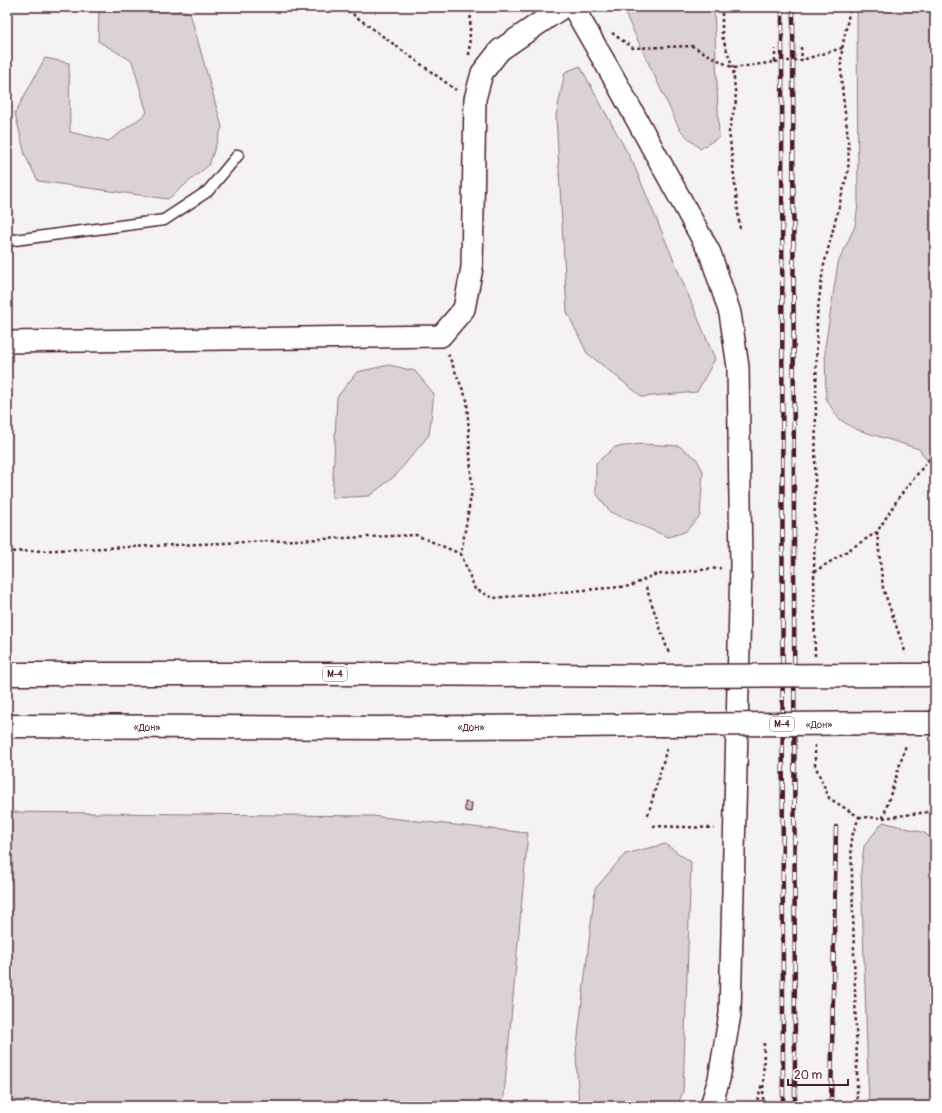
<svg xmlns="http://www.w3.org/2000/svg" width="942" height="1113" viewBox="0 0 942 1113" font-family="Pangolin,sans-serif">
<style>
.green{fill:#dbd2d5;stroke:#927880}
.building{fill:#cabdc1;stroke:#4a1f2b}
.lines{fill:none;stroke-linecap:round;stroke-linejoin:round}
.service-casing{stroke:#4a1f2b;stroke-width:13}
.minor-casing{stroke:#4a1f2b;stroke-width:24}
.trunk-casing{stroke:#4a1f2b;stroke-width:25}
.path{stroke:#4a1f2b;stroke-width:2.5;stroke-dasharray:3 3;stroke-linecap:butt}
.service{stroke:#fff;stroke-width:10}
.minor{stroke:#fff;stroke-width:21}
.trunk{stroke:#fff;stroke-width:22}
.rail-casing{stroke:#4a1f2b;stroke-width:4.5}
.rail{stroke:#fff;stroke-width:3;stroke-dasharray:9;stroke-linecap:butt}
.trunk-bridge-casing{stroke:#4a1f2b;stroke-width:25;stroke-linecap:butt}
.trunk-bridge{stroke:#fff;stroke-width:22}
.labels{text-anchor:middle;stroke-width:3;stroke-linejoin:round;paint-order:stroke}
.shield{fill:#fff;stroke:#80626b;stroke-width:1}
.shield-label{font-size:9px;font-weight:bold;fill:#4a1f2b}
.street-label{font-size:10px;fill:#4a1f2b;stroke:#fff}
</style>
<rect width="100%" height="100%" fill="#f4f2f2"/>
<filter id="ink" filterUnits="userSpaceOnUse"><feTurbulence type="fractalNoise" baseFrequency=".025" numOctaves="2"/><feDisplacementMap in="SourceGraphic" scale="8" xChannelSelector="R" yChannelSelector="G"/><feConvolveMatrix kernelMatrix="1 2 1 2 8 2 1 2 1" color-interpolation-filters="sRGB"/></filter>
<g filter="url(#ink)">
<g class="green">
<polygon points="106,7 167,7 190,13 222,127 209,165 168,199 38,181 25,155 15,113 45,58 69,63 70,132 109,141 147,113 132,61 98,41 99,10"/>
<polygon points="622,7 714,7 719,137 700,149 680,130"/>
<polygon points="857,7 935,7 935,471 919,449 855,429 839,419 826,399 825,347 838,263 855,226 858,204"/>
<polygon points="580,66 633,163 715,359 697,392 642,397 587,353 567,312 556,116 565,72"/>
<polygon points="389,365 415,371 434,394 429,435 396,475 369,496 332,498 337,397 357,372"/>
<polygon points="642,444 679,446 696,458 703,471 700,516 685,532 668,537 610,512 596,493 596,463 615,447"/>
<polygon points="7,812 372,816 528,833 503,1106 7,1106"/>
<polygon points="883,822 925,833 935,842 935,1106 869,1106 861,870 864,846"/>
<polygon points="665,844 691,862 683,1092 677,1106 579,1106 576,1054 595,889 625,854"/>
</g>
<polygon class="building" points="465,802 472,803 471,812 465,811"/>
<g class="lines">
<g class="service-casing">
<polyline id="service" points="7,241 164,220 208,191 238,155"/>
</g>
<g class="minor-casing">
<g id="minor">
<polyline points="573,7 615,80 710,253 730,313 738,367 741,565 730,1014 719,1079 711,1106"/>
<polyline points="7,342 441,336 464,309 472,268 475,99 482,73 500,50 563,7"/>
</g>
</g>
<g class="trunk-casing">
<g id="trunk">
<polyline points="7,674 385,674 663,676"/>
<polyline points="904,675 935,675"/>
<polyline points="903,723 935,723"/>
<polyline points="7,726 379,728 662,725"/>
</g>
</g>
<g class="path">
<polyline points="343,7 456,90"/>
<polyline points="722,7 722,36 733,68 736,101 729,131 740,230"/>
<polyline points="612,33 633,48 692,46 733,68 775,62 802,60 842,48"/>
<polyline points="801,47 802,60"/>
<polyline points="469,55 471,7"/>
<polyline points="775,62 775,49"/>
<polyline points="448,354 467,400 472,490 461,554 475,589 493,598 631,586 653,575 721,568"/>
<polyline points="877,532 883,588 906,654"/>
<polyline points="7,552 416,535 461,554"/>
<polyline points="814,572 877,532 899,497 935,452"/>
<polyline points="646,587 669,654"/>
<path d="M 815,656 L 814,572 L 817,316 L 823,269 L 848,171 C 851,137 842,104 841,70 C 840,49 847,28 850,7"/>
<polyline points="815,745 815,765 829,798 859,817 851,839 857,1067 857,1106"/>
<polyline points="648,815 667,748"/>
<polyline points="859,817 883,818 928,812 935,816"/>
<polyline points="883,818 906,745"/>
<polyline points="653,826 714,828"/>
<polyline points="756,1106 762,1083"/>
<polyline points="763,1106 764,1040"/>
</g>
<use href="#service" class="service"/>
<use href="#minor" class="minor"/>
<use href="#trunk" class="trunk"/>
<g class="rail-casing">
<g id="rail">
<polyline points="782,7 783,1106"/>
<polyline points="793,7 795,1106"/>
<polyline points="831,1106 836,827"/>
</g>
</g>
<use href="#rail" class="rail"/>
<g class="trunk-bridge-casing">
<g id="trunk-bridge">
<polyline points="663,676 904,675"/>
<polyline points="662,725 903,723"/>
</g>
</g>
<use href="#trunk-bridge" class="trunk-bridge"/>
</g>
</g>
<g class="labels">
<g class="shield">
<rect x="323" y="667" width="24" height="14" rx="3"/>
<rect x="770" y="717" width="24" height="14" rx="3"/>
</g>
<g class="shield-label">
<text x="335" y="677">М-4</text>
<text x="782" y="727">М-4</text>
</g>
<g class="street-label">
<text transform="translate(819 724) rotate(-1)" y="4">«Дон»</text>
<text x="147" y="731">«Дон»</text>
<text x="471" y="731">«Дон»</text>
</g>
</g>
<rect width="942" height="1113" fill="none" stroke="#fff" stroke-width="24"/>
<rect x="12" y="12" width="918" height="1089" fill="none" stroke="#4a1f2b" stroke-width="1.5" filter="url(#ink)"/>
<path d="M788 1079v6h60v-6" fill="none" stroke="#4a1f2b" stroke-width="2"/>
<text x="794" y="1079" font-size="12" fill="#4a1f2b" stroke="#ffffff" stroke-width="3" paint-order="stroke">20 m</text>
</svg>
